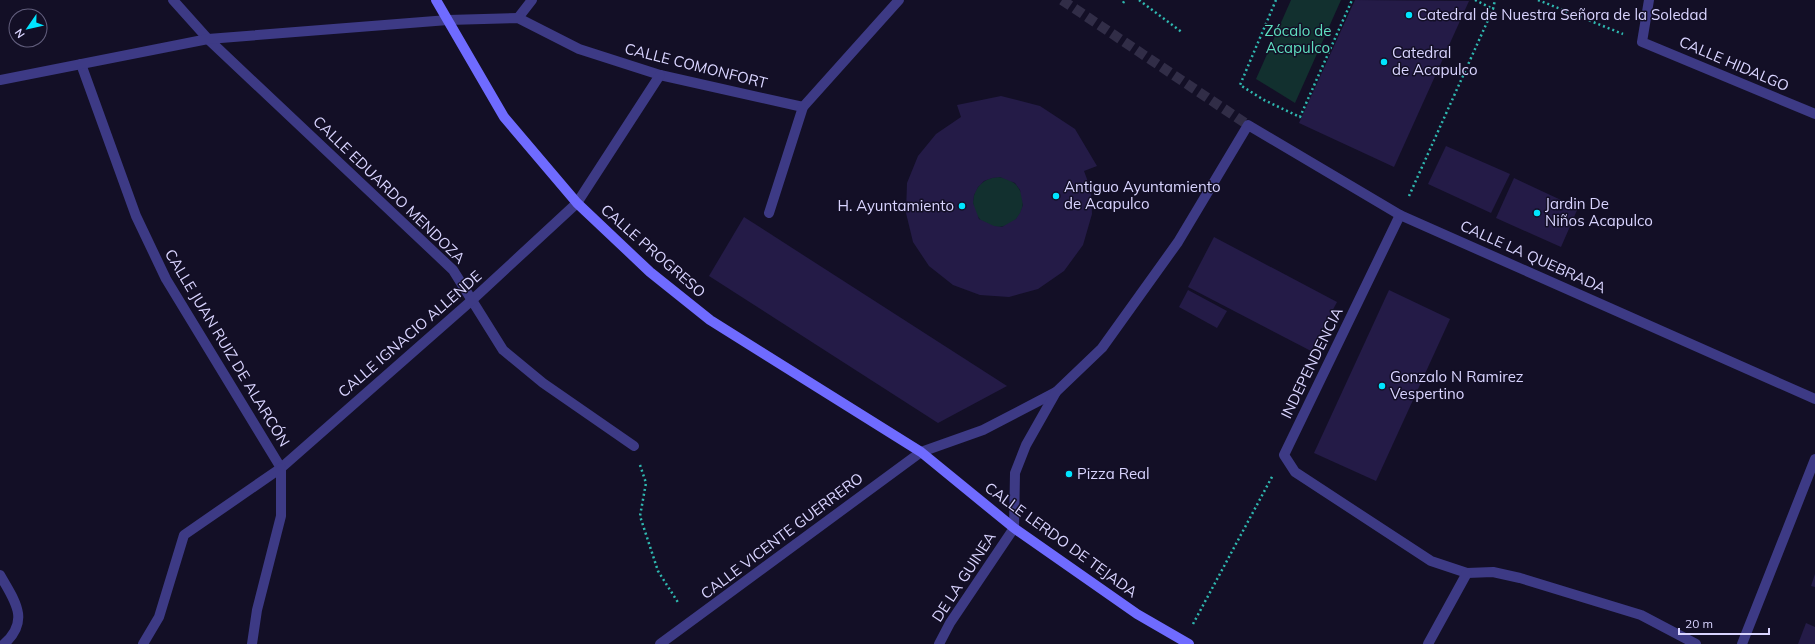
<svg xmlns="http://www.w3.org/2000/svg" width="1815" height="644" viewBox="0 0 1815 644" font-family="Mulish,sans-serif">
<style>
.green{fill:#12302f}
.building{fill:#241b47;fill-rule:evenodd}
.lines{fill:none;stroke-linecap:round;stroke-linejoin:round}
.street-tunnel{stroke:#312d47;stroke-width:10;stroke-dasharray:10 5;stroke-linecap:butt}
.path{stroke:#2fb8b0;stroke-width:2.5;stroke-dasharray:2 3;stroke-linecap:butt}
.street{stroke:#3d3a85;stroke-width:10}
.secondary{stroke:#6f6bff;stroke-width:10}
.poi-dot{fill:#00e5ff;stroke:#130f26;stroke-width:1.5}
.labels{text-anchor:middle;stroke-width:3;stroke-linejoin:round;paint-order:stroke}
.poi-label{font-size:15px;fill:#d9d4ff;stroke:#130f26;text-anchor:start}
.park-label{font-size:15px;fill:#5fe0c0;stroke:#130f26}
.street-label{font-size:15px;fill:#d9d4ff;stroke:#130f26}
</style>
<rect width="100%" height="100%" fill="#130f26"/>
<g class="green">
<polygon points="1291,0 1341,0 1295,103 1256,79"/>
<circle cx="998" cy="202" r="25"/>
</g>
<g class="building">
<polygon points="1355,0 1469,1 1394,167 1299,123"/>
<path d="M 1001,96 L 1040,106 L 1075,129 L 1097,166 L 1084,171 L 1091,190 L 1092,214 L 1083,245 L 1064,271 L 1038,289 L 1009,297 L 980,295 L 953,285 L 929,266 L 913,242 L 906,213 L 907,183 L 918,156 L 936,134 L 961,117 L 957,105 ZM 1000,177 L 1015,183 L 1020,190 L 1023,205 L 1020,213 L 1016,219 L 1002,227 L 994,226 L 979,219 L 973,203 L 974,195 L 978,187 L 984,181 L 992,178 Z"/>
<polygon points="1446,146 1510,174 1491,213 1428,184"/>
<polygon points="1514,178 1578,208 1561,247 1496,218"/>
<polygon points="744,217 1007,386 938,423 709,276"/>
<polygon points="1214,237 1337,302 1311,351 1188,287"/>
<polygon points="1188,290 1227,311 1217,328 1179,307"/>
<polygon points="1389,290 1450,319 1376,481 1314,453"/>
<polygon points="1815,574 1815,587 1811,586"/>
<polygon points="1806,623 1815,627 1815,644 1798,644"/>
</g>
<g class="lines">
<polyline class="street-tunnel" points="1062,0 1248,125"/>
<g class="path">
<polyline points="1139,0 1183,33"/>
<polyline points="1276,0 1240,85 1264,100 1300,117 1352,0"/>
<polyline points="1475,0 1493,9 1495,0"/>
<polyline points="1538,0 1623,34"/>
<polyline points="1123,3 1125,0"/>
<polyline points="1409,196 1493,9"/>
<polyline points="640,465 646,483 640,516 658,571 679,604"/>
<polyline points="1193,624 1273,475"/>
</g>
<g class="street">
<polyline points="173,0 208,39 453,270 503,350 543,383 634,446"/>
<polyline points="1649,0 1642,42 1815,114"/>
<polyline points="518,18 532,0"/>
<polyline points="81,64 136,216 166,279 281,468"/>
<polyline points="0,80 208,39 448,20 518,18 579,49 660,75 803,107"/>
<polyline points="769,213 803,107 899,0"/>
<polyline points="1400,215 1284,455 1295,472 1431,561 1467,573 1493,572 1520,578 1641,615 1696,644"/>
<path d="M 0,575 C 14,600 31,620 4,644"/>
<polyline points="143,644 159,617 184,535 281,468 471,301 577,203 660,75"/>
<polyline points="252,644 257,610 281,516 281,468"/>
<polyline points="660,644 921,452 983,430 1056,392"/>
<polyline points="939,644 950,623 1014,528 1015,473 1026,445 1056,392 1102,348 1178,242 1248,125 1400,215 1815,399"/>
<polyline points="1428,644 1467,573"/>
<polyline points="1742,644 1815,459"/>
</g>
<polyline class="secondary" points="436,0 504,117 577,203 650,272 710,320 921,452 1014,528 1137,614 1189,644"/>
</g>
<g class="poi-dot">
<circle cx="1409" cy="15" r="4"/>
<circle cx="1384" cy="62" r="4"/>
<circle cx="1056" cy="196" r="4"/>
<circle cx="962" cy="206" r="4"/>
<circle cx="1537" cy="213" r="4"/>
<circle cx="1382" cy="386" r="4"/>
<circle cx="1069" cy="474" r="4"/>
</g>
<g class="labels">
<g class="poi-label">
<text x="1417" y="20">Catedral de Nuestra Señora de la Soledad</text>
<text x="1392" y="58">Catedral<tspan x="1392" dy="17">de Acapulco</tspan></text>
<text x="1064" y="192">Antiguo Ayuntamiento<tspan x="1064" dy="17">de Acapulco</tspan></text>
<text x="1545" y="209">Jardin De<tspan x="1545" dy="17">Niños Acapulco</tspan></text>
<text x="954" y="211" text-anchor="end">H. Ayuntamiento</text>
<text x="1390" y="382">Gonzalo N Ramirez<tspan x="1390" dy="17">Vespertino</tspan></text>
<text x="1077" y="479">Pizza Real</text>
</g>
<g class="park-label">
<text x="1298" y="36">Zócalo de<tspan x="1298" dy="17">Acapulco</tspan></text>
</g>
<g class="street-label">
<text transform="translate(1734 64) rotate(23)" y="5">CALLE HIDALGO</text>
<text transform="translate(696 66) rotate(14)" y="5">CALLE COMONFORT</text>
<text transform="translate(389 190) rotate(44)" y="5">CALLE EDUARDO MENDOZA</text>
<text transform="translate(653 251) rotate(41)" y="5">CALLE PROGRESO</text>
<text transform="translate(1533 257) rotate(24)" y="5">CALLE LA QUEBRADA</text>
<text transform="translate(410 334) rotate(-41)" y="5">CALLE IGNACIO ALLENDE</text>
<text transform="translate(227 348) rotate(59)" y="5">CALLE JUAN RUIZ DE ALARCÓN</text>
<text transform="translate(1312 363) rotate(-64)" y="5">INDEPENDENCIA</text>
<text transform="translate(782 536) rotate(-37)" y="5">CALLE VICENTE GUERRERO</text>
<text transform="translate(1061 540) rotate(36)" y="5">CALLE LERDO DE TEJADA</text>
<text transform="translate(964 577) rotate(-57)" y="5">DE LA GUINEA</text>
</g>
</g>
<g transform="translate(28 28) rotate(236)"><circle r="19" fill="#130f26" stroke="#625e7d"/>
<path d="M0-3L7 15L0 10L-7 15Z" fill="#00e5ff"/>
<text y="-6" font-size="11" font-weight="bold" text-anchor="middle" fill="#d9d4ff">N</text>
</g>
<path d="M1679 628v6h90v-6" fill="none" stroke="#d9d4ff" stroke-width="2"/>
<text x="1685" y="628" font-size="12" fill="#d9d4ff" stroke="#130f26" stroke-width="3" paint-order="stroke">20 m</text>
</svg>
